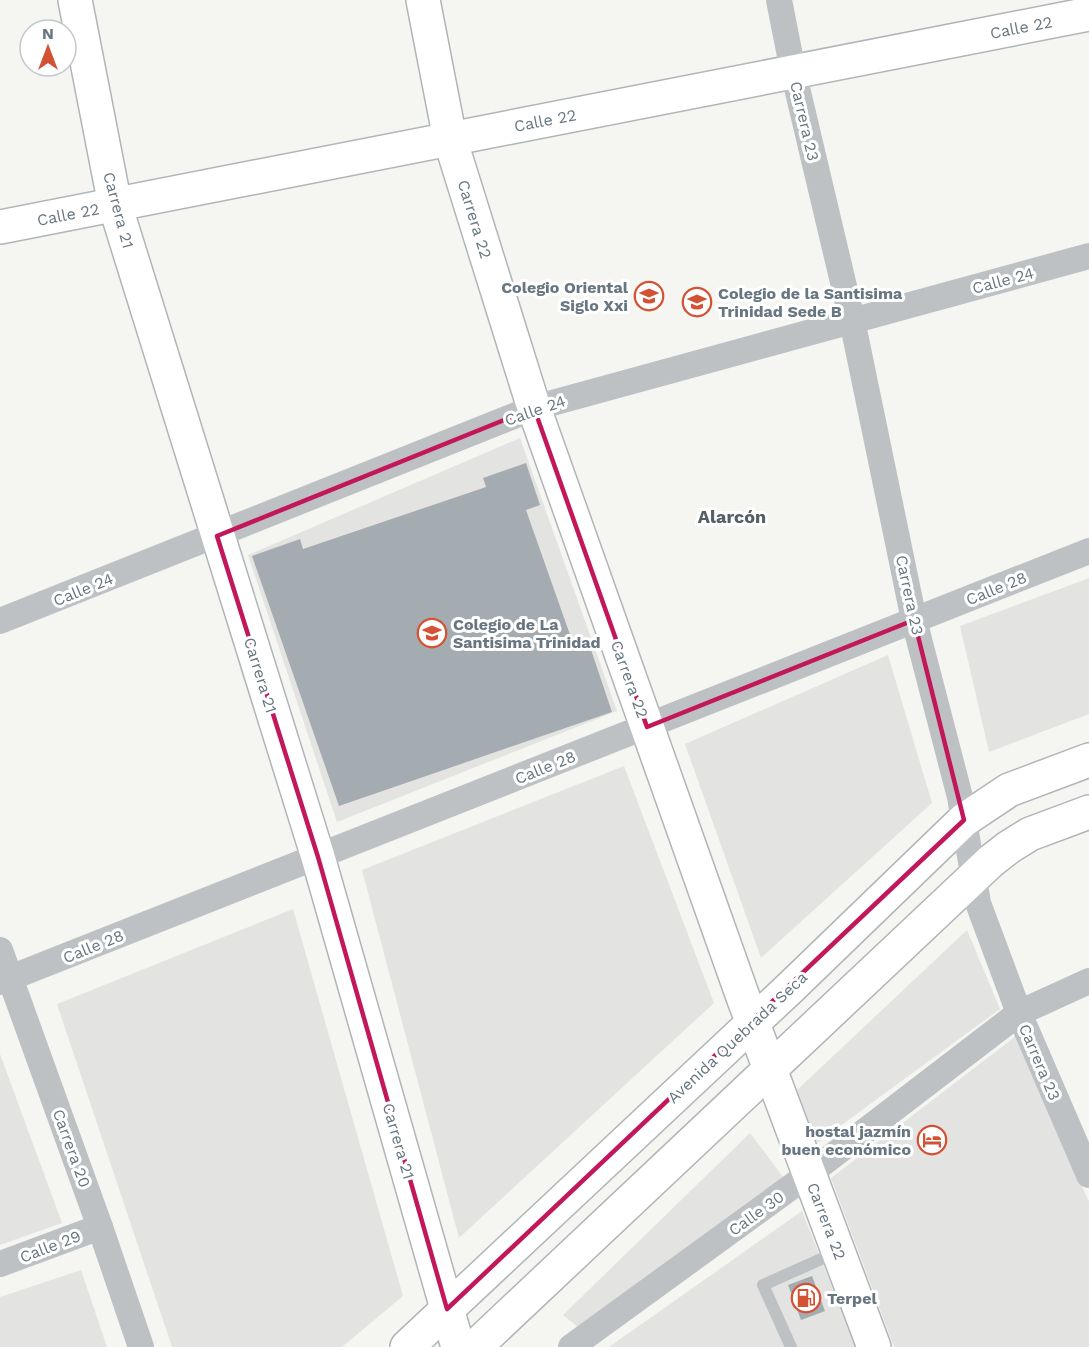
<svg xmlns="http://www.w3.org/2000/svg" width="1089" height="1347" viewBox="0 0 1089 1347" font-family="'Work Sans',sans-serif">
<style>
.built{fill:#e3e4e2}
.building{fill:#a5acb1}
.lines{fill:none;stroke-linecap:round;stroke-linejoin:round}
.secondary-casing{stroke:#afb5b8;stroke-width:36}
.primary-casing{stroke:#b0b5b8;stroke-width:36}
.lane{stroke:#bdc1c4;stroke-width:12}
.street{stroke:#bdc1c4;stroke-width:26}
.secondary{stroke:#fff;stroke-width:33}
.primary{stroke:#fff;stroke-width:33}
.marked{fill:none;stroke:#c2185b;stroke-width:4.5;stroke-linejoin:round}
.labels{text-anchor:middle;stroke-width:6;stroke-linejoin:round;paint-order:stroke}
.street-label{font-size:16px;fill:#677680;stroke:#fff}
.poi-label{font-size:16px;font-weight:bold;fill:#677680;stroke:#fff;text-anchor:start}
.neighbourhood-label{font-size:18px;font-weight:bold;fill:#545f66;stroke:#fff}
</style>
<rect width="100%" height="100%" fill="#f5f5f2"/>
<g class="built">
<polygon points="520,438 617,711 337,822 248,555"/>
<polygon points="1089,578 1089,714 989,752 960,626"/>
<polygon points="888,655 932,803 761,958 685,744"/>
<polygon points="624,766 714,1003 459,1238 362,870"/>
<polygon points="293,909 403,1296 342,1347 172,1347 57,1004"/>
<polygon points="967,930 1000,1009 817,1143 796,1091"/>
<polygon points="1016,1036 1089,1202 1089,1347 894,1347 831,1178"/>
<polygon points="0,1054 62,1223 0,1245"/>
<polygon points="750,1133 784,1178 579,1328 563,1315"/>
<polygon points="802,1211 856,1347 609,1347"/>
<polygon points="81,1270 107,1347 0,1347 0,1297"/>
</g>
<g class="building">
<polygon points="526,463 540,505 526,510 574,646 588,641 612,712 339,806 252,556 300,539 303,549 486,487 483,478"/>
<polygon points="812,1276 825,1311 801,1320 788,1285"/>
</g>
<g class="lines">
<g class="secondary-casing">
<g id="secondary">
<polyline points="75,0 115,205 318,857 458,1347"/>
<polyline points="423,0 450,139 534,408 743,997 874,1347"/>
<polyline points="0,227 1089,14"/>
</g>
</g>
<g class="primary-casing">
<g id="primary">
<polyline points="407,1347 790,988 964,820 1009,790 1089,760"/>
<polyline points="475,1347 991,861 1009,847 1030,834 1089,812"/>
</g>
</g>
<polyline class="lane" points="791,1347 763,1285 837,1252"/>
<g class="street">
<polyline points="779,0 793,71 852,320 914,620 960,797 978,903 1019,1013 1089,1175"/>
<polyline points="0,621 534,408 1089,256"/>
<polyline points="0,950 100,1227 141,1347"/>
<polyline points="0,982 1089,551"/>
<polyline points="0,1264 100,1227"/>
<polyline points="571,1347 809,1174 1019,1013 1089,981"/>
</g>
<use href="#secondary" class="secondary"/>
<use href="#primary" class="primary"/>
</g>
<path class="marked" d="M 534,408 L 647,727 L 914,620 L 964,820 L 447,1309 L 318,857 L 217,536 Z"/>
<defs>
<g id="school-ring" transform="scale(1.5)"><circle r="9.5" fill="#fff" stroke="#d35234" stroke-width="1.5"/><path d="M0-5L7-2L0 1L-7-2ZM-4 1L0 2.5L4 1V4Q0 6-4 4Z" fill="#d35234"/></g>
<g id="hotel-ring" transform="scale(1.5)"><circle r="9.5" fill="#fff" stroke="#d35234" stroke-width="1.5"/><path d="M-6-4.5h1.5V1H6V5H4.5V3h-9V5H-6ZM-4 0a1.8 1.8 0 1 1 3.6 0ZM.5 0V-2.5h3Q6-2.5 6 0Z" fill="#d35234"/></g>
<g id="fuel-ring" transform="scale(1.5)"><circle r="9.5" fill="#fff" stroke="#d35234" stroke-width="1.5"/><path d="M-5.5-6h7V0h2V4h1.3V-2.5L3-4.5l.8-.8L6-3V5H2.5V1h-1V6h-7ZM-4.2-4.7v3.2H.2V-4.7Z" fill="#d35234"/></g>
</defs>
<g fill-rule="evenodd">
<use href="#school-ring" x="649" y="296"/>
<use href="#school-ring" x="697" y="302"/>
<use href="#school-ring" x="432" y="633"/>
<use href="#hotel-ring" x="932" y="1140"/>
<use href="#fuel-ring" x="806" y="1298"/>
</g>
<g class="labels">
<g class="street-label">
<text transform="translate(1021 27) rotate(-11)" y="6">Calle 22</text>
<text transform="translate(545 120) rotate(-11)" y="6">Calle 22</text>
<text transform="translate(805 121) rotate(77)" y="6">Carrera 23</text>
<text transform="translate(119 210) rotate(75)" y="6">Carrera 21</text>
<text transform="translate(68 214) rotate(-11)" y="6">Calle 22</text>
<text transform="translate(475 219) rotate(73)" y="6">Carrera 22</text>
<text transform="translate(1003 280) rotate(-15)" y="6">Calle 24</text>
<text transform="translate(535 410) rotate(-19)" y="6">Calle 24</text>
<text transform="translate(996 588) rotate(-22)" y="6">Calle 28</text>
<text transform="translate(83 589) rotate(-22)" y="6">Calle 24</text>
<text transform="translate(910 595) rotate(78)" y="6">Carrera 23</text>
<text transform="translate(261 675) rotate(73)" y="6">Carrera 21</text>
<text transform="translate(630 679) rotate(70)" y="6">Carrera 22</text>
<text transform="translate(545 767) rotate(-22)" y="6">Calle 28</text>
<text transform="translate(93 946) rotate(-22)" y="6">Calle 28</text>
<text transform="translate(737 1037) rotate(-43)" y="6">Avenida Quebrada Seca</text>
<text transform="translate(1040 1062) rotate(67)" y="6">Carrera 23</text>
<text transform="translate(399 1141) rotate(74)" y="6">Carrera 21</text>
<text transform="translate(72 1148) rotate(70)" y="6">Carrera 20</text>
<text transform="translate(756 1213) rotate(-36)" y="6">Calle 30</text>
<text transform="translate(827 1221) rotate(69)" y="6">Carrera 22</text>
<text transform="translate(50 1246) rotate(-21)" y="6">Calle 29</text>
</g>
<g class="poi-label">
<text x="628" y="293" text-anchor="end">Colegio Oriental<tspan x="628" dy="18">Siglo Xxi</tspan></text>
<text x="718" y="299">Colegio de la Santisima<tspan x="718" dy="18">Trinidad Sede B</tspan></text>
<text x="453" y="630">Colegio de La<tspan x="453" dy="18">Santisima Trinidad</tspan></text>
<text x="911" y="1137" text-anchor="end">hostal jazmín<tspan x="911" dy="18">buen económico</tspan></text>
<text x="827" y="1304">Terpel</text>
</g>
<g class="neighbourhood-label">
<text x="732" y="523">Alarcón</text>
</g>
</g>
<g transform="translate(48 48)"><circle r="28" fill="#ffffff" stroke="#c2c8cc" stroke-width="1.5"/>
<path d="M0-4.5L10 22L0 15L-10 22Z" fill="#d35234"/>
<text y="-9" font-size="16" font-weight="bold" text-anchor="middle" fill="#677680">N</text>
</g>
</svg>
